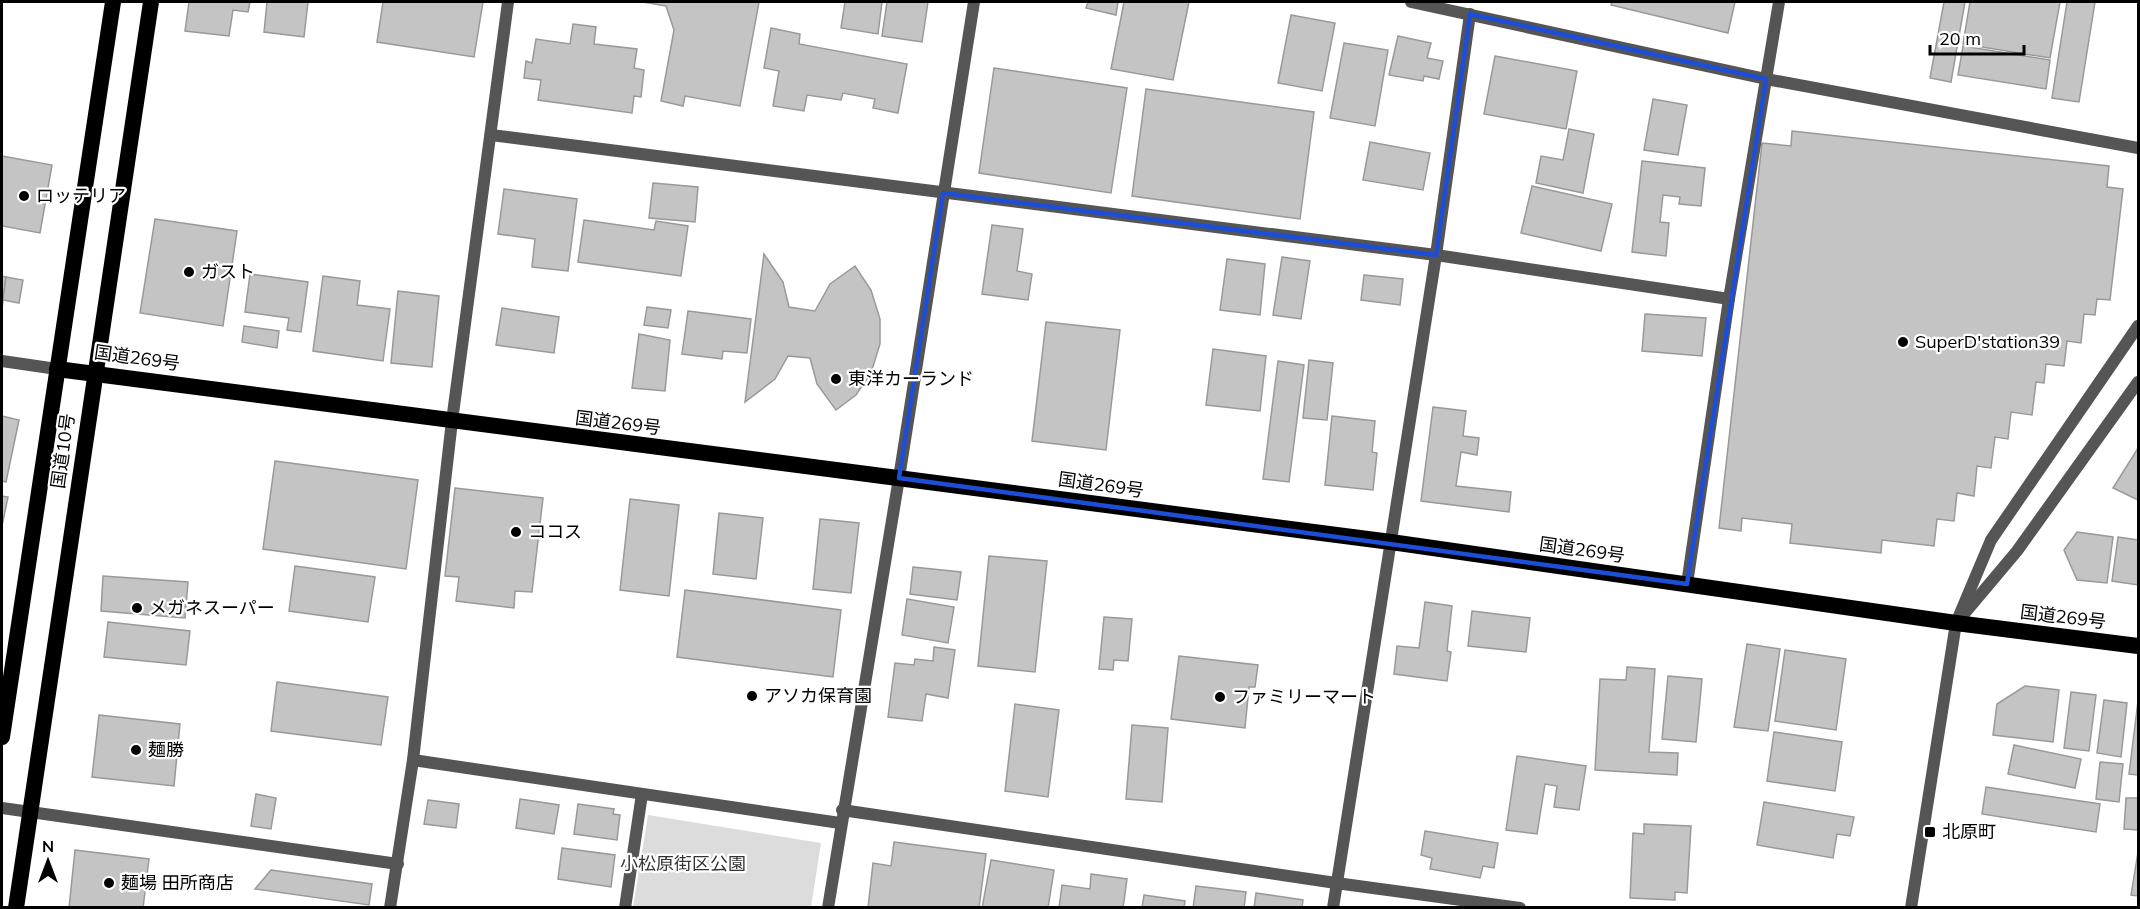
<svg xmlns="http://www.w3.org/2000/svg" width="2140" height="909" viewBox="0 0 2140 909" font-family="Mulish,'Noto Sans JP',sans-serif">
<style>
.green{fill:#dcdcdc}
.building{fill:#c4c4c4;stroke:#999;stroke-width:1.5}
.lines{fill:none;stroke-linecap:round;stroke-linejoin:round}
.minor{stroke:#555;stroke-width:12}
.tertiary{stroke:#555;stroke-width:12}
.trunk{stroke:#000;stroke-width:16}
.marked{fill:none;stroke:#1d4ed8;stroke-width:4.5;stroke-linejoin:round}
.poi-dot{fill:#000;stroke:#fff;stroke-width:2}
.labels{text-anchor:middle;stroke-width:4.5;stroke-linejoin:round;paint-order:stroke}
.poi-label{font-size:18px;fill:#000;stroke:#fff;text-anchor:start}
.street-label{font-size:18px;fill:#000;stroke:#fff}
.park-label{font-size:18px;fill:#333;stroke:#fff}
</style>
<rect width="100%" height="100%" fill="#fff"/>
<polygon class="green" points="648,815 821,843 811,907 633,907"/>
<g class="building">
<polygon points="189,2 250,2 248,12 233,10 229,36 185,31"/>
<polygon points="267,2 308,2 304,37 264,32"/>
<polygon points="383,2 483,2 474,57 377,42"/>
<polygon points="643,2 759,2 740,106 685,96 683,106 661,101 674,30 666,6"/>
<polygon points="845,2 882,2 878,34 841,28"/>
<polygon points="887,2 928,2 922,42 882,36"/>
<polygon points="1088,2 1118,2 1116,15 1086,8"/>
<polygon points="1124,2 1189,2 1173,80 1111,69"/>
<polygon points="1612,2 1735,2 1728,33 1611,5"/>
<polygon points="1944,2 1965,2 1951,82 1930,78"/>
<polygon points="1970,2 2060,2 2050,58 1963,44"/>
<polygon points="2067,2 2095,2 2079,102 2052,98"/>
<polygon points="1291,15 1335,23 1322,91 1278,83"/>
<polygon points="573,24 596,27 594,44 637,49 634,68 644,70 641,97 634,96 632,113 538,100 541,80 524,78 526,61 532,63 536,39 570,44"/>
<polygon points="771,28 800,34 799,44 907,64 898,113 873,108 875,99 843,93 841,100 807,95 804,111 773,106 779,71 764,68"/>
<polygon points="1398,36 1431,43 1427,58 1443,61 1439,79 1424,76 1423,81 1389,75"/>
<polygon points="1344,43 1388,50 1375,126 1330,118"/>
<polygon points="1963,46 2050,60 2046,89 1958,75"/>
<polygon points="1495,56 1577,71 1566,129 1484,114"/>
<polygon points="994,68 1127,88 1111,193 979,173"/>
<polygon points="1146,89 1314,112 1300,219 1132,196"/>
<polygon points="1653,99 1687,105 1678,155 1644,150"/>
<polygon points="1569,129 1594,134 1583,193 1536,183 1541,156 1563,160"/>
<polygon points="1792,131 2109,166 2107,187 2123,189 2110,300 2097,299 2095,315 2084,314 2081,343 2067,341 2064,366 2046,364 2044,383 2036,382 2032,415 2011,412 2008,439 1995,437 1991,468 1977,466 1974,496 1957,493 1954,521 1937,519 1934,546 1882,540 1881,553 1790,543 1792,524 1742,518 1741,531 1719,528 1762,143 1791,146"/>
<polygon points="1370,142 1430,153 1423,190 1363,180"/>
<polygon points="2,156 52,165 40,233 2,226"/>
<polygon points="1642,161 1705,168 1701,206 1679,204 1680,197 1663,195 1660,222 1669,223 1666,256 1632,252"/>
<polygon points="653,183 698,187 695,222 649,218"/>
<polygon points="1532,186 1612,204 1601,251 1521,233"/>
<polygon points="504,189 577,199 568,271 532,267 535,239 498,234"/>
<polygon points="155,219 237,231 223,326 140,313"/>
<polygon points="584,220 654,230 656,221 688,226 681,276 578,262"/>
<polygon points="992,225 1023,229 1017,271 1032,274 1028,300 982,294"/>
<polygon points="764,254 783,282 789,307 815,311 830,284 855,266 871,290 880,319 880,344 871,373 856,395 836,410 817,384 810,358 788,356 775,379 745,402"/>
<polygon points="1282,257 1310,261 1301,319 1273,315"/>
<polygon points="1227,259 1265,264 1260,315 1220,310"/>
<polygon points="250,274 308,282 301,332 287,330 289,318 245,312"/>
<polygon points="1364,275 1403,279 1400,305 1361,300"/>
<polygon points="2,276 6,277 2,309"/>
<polygon points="323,276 360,281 357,305 390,309 383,361 313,351"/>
<polygon points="6,277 23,280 19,303 3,300"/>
<polygon points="398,291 439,296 432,367 391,363"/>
<polygon points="647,307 671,310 668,328 644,325"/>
<polygon points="502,308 559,317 554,353 496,345"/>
<polygon points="688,311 751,319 747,353 723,351 722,359 682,354"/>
<polygon points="1645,314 1706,318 1702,356 1642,351"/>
<polygon points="1046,322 1120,330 1106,450 1032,441"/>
<polygon points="244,326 279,331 277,348 242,342"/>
<polygon points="639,334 670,340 665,391 632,388"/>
<polygon points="1213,349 1266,356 1260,411 1206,405"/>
<polygon points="1309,360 1333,363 1327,420 1303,418"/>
<polygon points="1278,361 1304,365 1289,482 1263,479"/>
<polygon points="1433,407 1466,411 1463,436 1479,438 1477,455 1461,452 1456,486 1511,492 1509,512 1421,501"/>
<polygon points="2,416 19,420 6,482 2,481"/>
<polygon points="1332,416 1375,421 1372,452 1377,453 1373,490 1325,485"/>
<polygon points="2138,448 2138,500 2113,488"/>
<polygon points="275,461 418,480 406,569 263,549"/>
<polygon points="455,488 543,498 532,592 515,591 514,608 456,601 459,577 445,576"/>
<polygon points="2,496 8,497 2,526"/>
<polygon points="630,499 679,505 669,596 620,590"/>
<polygon points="719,513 763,518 756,579 713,574"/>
<polygon points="820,519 859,523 851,593 813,589"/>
<polygon points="2077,532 2113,537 2107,583 2077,580 2064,550"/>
<polygon points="2118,537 2138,540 2138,585 2112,581"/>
<polygon points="989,556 1047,561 1035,672 978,666"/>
<polygon points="295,566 375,577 368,622 289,611"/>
<polygon points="913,567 961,572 957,600 910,594"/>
<polygon points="103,576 188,582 185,618 101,611"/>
<polygon points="685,590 841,610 833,677 677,657"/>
<polygon points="907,599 954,607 948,643 902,635"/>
<polygon points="1425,602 1452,606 1447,651 1451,652 1447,681 1394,674 1397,646 1419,648"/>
<polygon points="1472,611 1530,618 1526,652 1468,646"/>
<polygon points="1104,617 1132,619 1128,661 1114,660 1113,670 1099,669"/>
<polygon points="108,622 190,631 186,665 104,657"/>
<polygon points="1747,644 1780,649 1768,731 1734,727"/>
<polygon points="934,647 955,650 948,698 926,694 922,721 888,717 895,663 914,665 915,659 933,661"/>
<polygon points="1785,650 1846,659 1836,730 1775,721"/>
<polygon points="1179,656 1258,665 1255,687 1249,687 1245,728 1171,719"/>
<polygon points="1627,667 1655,669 1649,752 1678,753 1677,775 1595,770 1600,679 1626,680"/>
<polygon points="1668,676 1702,679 1696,742 1662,739"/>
<polygon points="277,682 388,697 381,745 271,731"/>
<polygon points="2025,686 2059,690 2053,742 1993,735 1997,704"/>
<polygon points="2071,692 2096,695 2089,751 2064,748"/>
<polygon points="2104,700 2127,703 2121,757 2097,753"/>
<polygon points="2138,701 2138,775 2129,774"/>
<polygon points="1015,704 1059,710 1048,797 1005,791"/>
<polygon points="99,715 180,724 174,786 92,777"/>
<polygon points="1132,725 1168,728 1162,802 1126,799"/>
<polygon points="1774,732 1842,742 1835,791 1767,781"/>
<polygon points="2014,745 2081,759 2075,788 2008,774"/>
<polygon points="1517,756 1586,766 1579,810 1554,807 1557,786 1545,784 1537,834 1506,830"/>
<polygon points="2100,762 2123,764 2119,802 2096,799"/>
<polygon points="1986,787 2100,804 2096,832 1982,814"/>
<polygon points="256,794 276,798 271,829 251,826"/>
<polygon points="2126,798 2138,798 2138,830 2124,829"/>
<polygon points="520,799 559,805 554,834 516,828"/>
<polygon points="428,800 459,804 456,828 424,824"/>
<polygon points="1764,802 1854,817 1850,836 1837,834 1833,858 1757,845"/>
<polygon points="578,804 614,809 613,814 620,815 617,840 574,834"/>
<polygon points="1644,824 1691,826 1687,893 1675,892 1675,900 1630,898 1633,833 1644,834"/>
<polygon points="1425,831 1498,843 1494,868 1483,866 1480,878 1430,869 1432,858 1421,855"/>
<polygon points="894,842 986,854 979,908 868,908 873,863 891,866"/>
<polygon points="562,848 615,855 611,887 558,879"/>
<polygon points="75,850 149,859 143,908 69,908"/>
<polygon points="2138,852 2138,896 2131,895"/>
<polygon points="991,860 1054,870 1048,908 982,908"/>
<polygon points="271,870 372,884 369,905 255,889"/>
<polygon points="1091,874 1127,879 1123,908 1059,908 1062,885 1090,889"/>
<polygon points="1196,886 1246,892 1244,908 1193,908"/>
<polygon points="1256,893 1303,900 1302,908 1254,908"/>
<polygon points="1144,895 1185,901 1184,908 1142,908"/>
</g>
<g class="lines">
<g class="minor">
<polyline points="1411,2 1766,79 2138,148"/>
<polyline points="491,135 1436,255 1729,299"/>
<polyline points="1687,584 1729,299 1779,2"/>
<polyline points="413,760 840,823"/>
<polyline points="2,808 398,864"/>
<polyline points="842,810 1336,883 1520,908"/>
<polyline points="390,908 413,760 452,421 508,2"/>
<polyline points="625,908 642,794"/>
<polyline points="1333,908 1436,255 1470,14"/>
</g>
<g class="tertiary">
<polyline points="2,361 57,369"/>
<polyline points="1964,614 2017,551 2138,382"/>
<polyline points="828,908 899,478 974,2"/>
<polyline points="1911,908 1956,623 1991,540 2138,326"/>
</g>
<g class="trunk">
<polyline points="57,369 1391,542 1956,623 2138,646"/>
<polyline points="2,737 113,2"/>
<polyline points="16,908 151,2"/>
</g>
</g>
<path class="marked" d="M 1470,14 L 1766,79 L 1687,584 L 899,478 L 943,193 L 1436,255 Z"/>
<g class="poi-dot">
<circle cx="24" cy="196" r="6"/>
<circle cx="189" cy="272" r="6"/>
<circle cx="1903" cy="342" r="6"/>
<circle cx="836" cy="379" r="6"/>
<circle cx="516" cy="532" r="6"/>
<circle cx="137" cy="608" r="6"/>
<circle cx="752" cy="696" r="6"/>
<circle cx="1220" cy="697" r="6"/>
<circle cx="136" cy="750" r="6"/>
<rect x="1924" y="826" width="12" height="12" rx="3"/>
<circle cx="109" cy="883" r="6"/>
</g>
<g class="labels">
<g class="poi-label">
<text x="36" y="202">ロッテリア</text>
<text x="201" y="278">ガスト</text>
<text x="1915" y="348">SuperD'station39</text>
<text x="848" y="385">東洋カーランド</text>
<text x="528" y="538">ココス</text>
<text x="149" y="614">メガネスーパー</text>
<text x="764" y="702">アソカ保育園</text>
<text x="1232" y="703">ファミリーマート</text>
<text x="148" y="756">麺勝</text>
<text x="1942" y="838">北原町</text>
<text x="121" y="889">麺場 田所商店</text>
</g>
<g class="street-label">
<text transform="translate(137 358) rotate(8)" y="6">国道269号</text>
<text transform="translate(618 423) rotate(7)" y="6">国道269号</text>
<text transform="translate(63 451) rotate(-82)" y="6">国道10号</text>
<text transform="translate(1101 485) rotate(8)" y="6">国道269号</text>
<text transform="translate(1582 550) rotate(8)" y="6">国道269号</text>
<text transform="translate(2063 617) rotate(7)" y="6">国道269号</text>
</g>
<g class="park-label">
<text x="683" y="870">小松原街区公園</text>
</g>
</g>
<rect width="2140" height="909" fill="none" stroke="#000000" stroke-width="6"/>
<g transform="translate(48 861)" stroke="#ffffff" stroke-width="4.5" paint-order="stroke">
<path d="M0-4.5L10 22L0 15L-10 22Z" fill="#000000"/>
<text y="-9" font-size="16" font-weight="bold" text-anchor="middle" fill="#000000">N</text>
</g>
<path d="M1930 45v9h94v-9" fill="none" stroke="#000000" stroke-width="3"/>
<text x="1939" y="45" font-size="18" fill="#000000" stroke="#ffffff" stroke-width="4.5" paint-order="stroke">20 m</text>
</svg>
